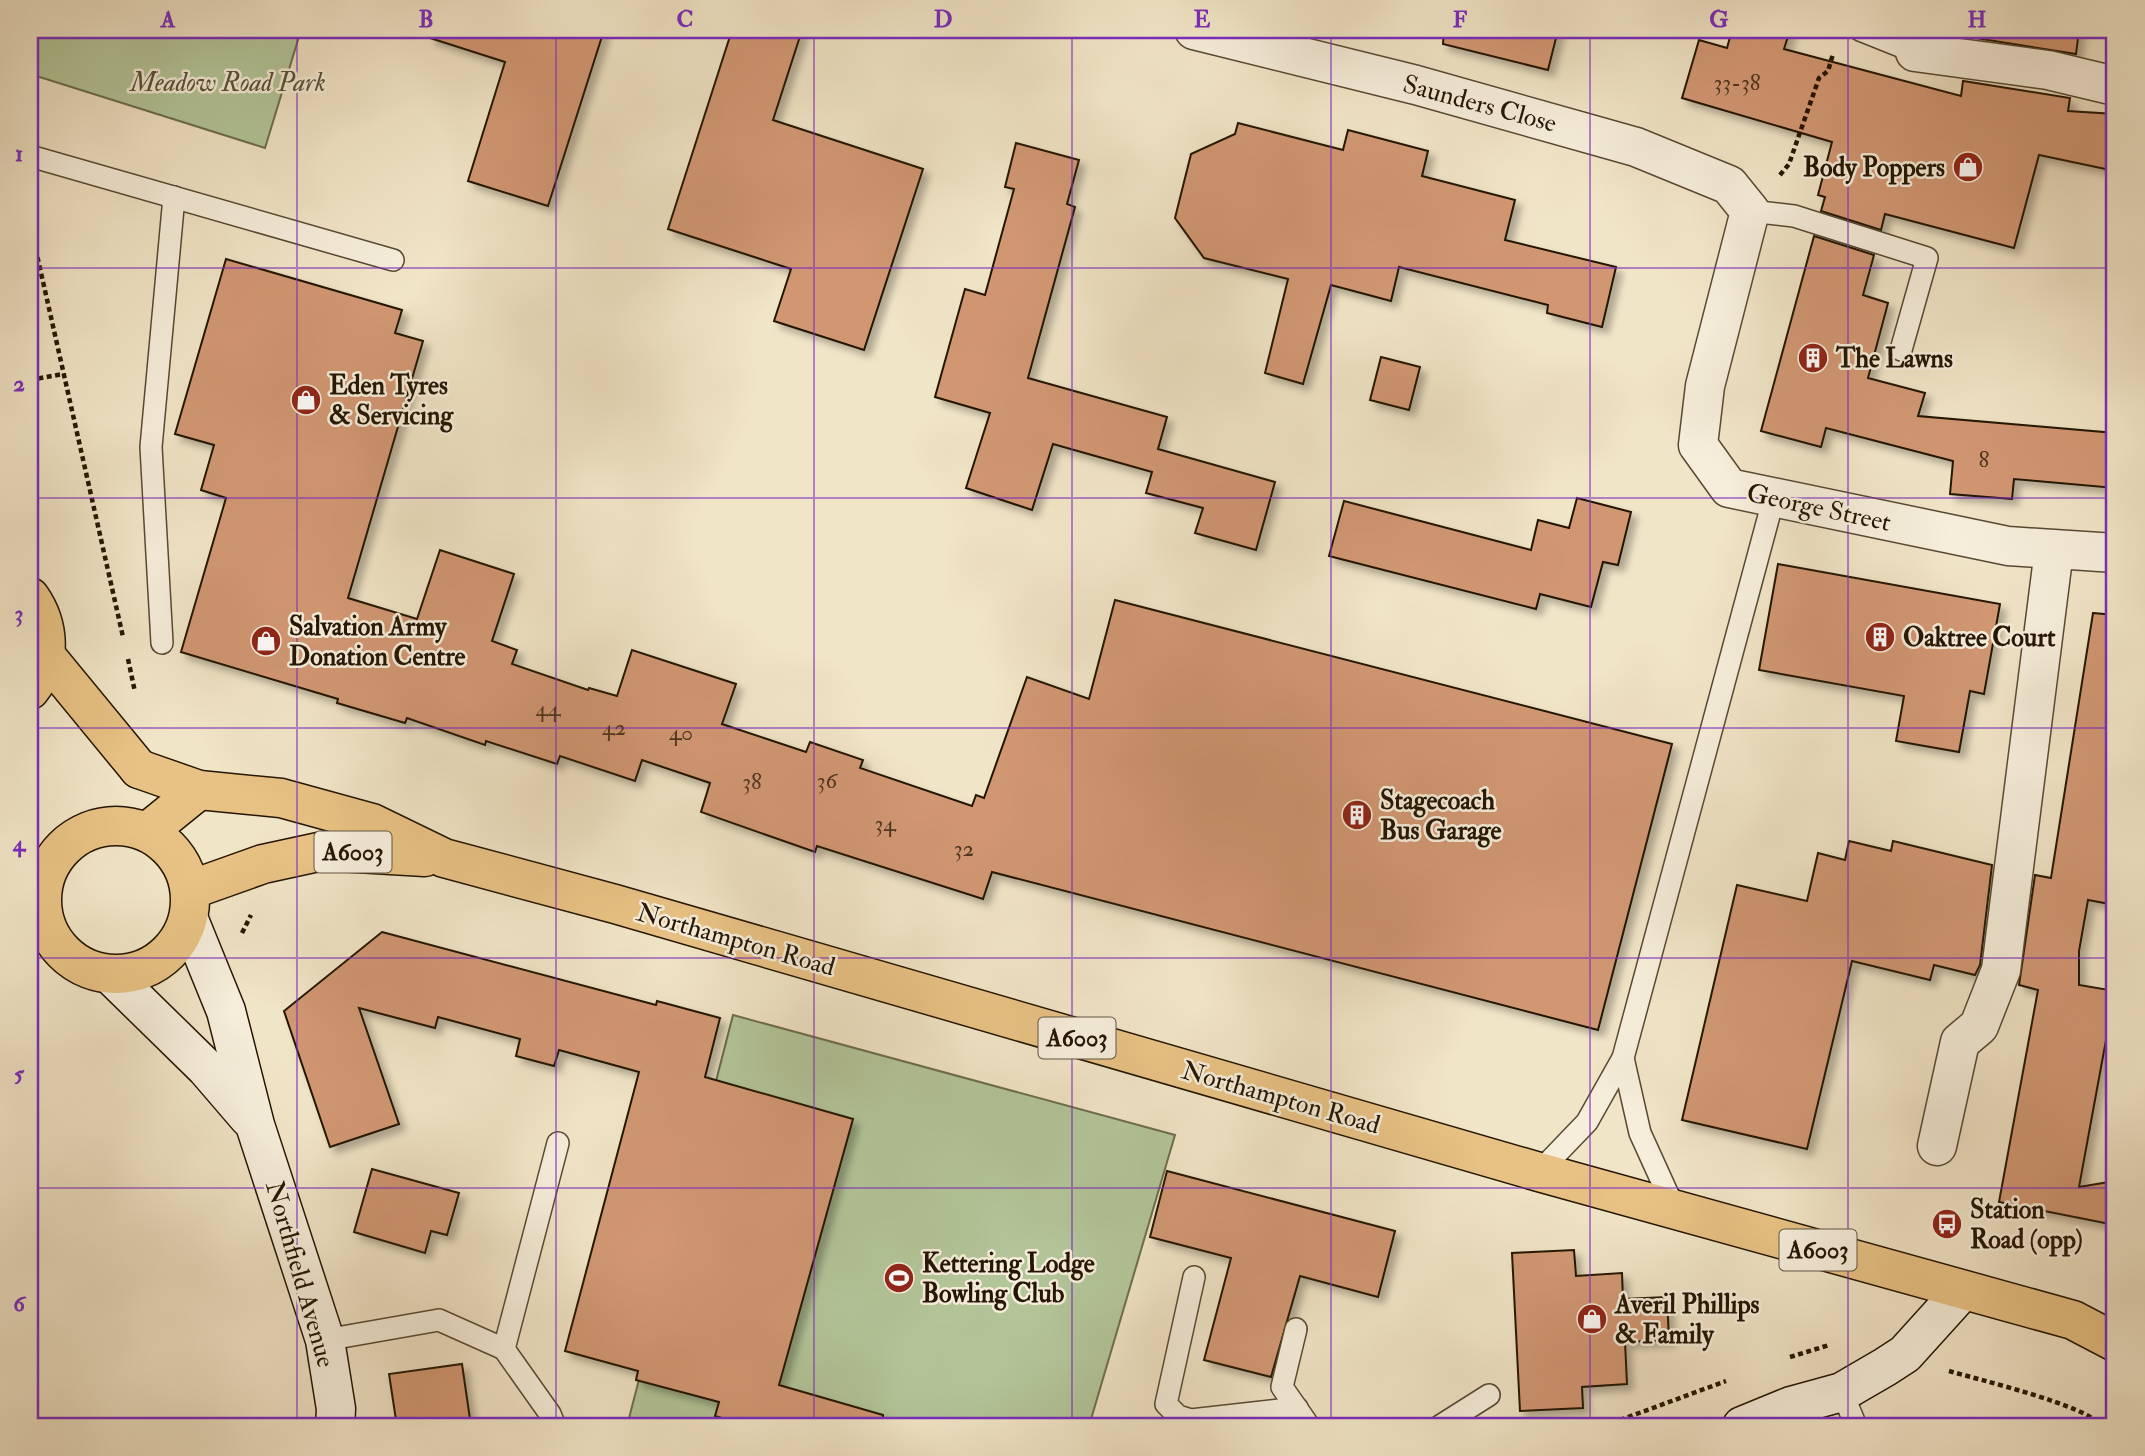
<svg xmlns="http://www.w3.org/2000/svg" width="2145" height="1456" viewBox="0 0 2145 1456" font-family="'IM FELL Double Pica',serif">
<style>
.green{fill:#b3c69a;stroke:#6c6e4e;stroke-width:2}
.building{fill:#d19773;stroke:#241502;stroke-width:2;filter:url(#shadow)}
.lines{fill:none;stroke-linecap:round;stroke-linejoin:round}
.lane-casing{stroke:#574933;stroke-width:24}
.street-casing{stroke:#574933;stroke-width:41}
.secondary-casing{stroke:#241502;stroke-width:41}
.primary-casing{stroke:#241502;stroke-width:41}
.path{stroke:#241502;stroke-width:4.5;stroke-dasharray:5 3.5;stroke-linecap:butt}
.lane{stroke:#f6eedb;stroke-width:21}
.street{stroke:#f6eedb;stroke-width:38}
.secondary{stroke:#f6eedb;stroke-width:38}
.primary{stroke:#e8c284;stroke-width:38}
.grid{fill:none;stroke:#7b2cbf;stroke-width:2;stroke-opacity:0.55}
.labels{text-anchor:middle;stroke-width:5;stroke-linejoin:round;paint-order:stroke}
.number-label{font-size:23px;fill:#4f361e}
.shield{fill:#f6eedb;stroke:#635643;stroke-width:2}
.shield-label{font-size:24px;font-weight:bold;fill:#241502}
.park-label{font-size:26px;font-style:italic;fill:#565337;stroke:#f6eedb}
.street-label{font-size:26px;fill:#241502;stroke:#f6eedb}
.poi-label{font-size:26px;font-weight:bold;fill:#241502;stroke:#f6eedb;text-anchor:start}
.neatline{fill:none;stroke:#7b2cbf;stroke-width:2.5}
.grid-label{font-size:23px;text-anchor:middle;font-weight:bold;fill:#7b2cbf}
</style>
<defs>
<filter id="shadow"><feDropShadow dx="6" dy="6" stdDeviation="3.5" flood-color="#0004"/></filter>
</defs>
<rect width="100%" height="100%" fill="#f1e5c7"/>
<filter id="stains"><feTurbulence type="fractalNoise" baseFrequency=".00286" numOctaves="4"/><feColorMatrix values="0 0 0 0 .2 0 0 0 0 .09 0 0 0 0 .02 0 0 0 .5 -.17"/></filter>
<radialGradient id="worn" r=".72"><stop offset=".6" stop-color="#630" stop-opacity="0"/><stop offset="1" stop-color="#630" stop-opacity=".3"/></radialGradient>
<g class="green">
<polygon points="30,30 301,30 265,148 30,74"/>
<polygon points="733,1015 1175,1135 1089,1426 737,1426 721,1422 693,1426 627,1426"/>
</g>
<g class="building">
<polygon points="431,30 604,30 548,206 468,181 505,62 430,38"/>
<polygon points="732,30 802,30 773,120 923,169 864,350 774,321 791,269 668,229"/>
<polygon points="1444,30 1558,30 1548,70 1443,44"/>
<polygon points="1732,30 1790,30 1784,49 1961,96 1963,81 2070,98 2068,111 2115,114 2115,171 2039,155 2014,248 1885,214 1881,230 1821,211 1825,197 1818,195 1832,142 1682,98 1699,40 1727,48"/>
<polygon points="1970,30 2079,30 2076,54 1969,37"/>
<polygon points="1238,123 1343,150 1348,130 1428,151 1422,176 1515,200 1505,240 1616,267 1602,327 1547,313 1548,305 1399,267 1391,301 1331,285 1303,384 1265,373 1288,279 1204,258 1175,218 1191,154 1235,134"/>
<polygon points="1016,143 1079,160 1067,204 1075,207 1028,378 1167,417 1158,449 1275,482 1256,550 1195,533 1203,508 1146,493 1152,472 1053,444 1032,510 966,488 990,413 935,397 965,289 985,295 1014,189 1005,187"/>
<polygon points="1814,236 1874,255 1863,295 1888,303 1868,378 1925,393 1918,416 2115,433 2115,488 2014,479 2012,499 1950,494 1953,461 1826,428 1821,447 1761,431"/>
<polygon points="226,259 402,310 395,333 423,341 348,598 417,619 440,550 514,574 492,641 517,650 512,664 588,690 589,688 617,696 632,650 736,684 722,724 806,752 810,742 863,760 860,768 972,806 976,795 984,798 1027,677 1089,699 1115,600 1672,744 1598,1030 992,872 983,899 817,846 815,852 701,812 710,783 642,760 635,781 560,756 557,764 486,741 485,745 407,718 405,723 337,703 338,699 181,652 226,498 201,490 214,445 175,434"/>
<polygon points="1381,357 1420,367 1409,410 1370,400"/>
<polygon points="1577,498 1631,512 1618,565 1603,562 1591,607 1540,594 1536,609 1329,556 1344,501 1531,550 1538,520 1569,528"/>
<polygon points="1778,564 2000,604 1984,694 1970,691 1959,752 1896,741 1904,696 1759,670"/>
<polygon points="2093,613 2115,615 2115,905 2088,900 2079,951 2079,985 2115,991 2079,1187 2115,1181 2115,1225 1999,1202 2038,990 2019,985 2035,875 2051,878"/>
<polygon points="1849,841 1891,851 1893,841 1992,865 1980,965 1975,975 1934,965 1930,980 1852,961 1807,1149 1682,1120 1737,885 1807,901 1818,853 1845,860"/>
<polygon points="382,932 656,1005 657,1001 720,1018 705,1077 853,1119 779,1385 883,1415 882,1426 750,1426 715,1416 719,1402 636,1380 638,1371 565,1351 639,1072 559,1050 554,1066 516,1056 520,1039 438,1017 435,1028 359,1008 399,1124 330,1147 284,1011"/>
<polygon points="372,1169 459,1193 447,1235 431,1231 425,1253 354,1232"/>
<polygon points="1167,1171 1395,1231 1378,1297 1300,1276 1271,1377 1204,1360 1231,1258 1150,1237"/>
<polygon points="1574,1250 1576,1276 1622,1273 1623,1299 1667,1297 1669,1340 1625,1342 1627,1384 1582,1387 1583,1408 1520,1411 1512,1253"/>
<polygon points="462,1364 471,1426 408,1426 407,1419 396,1420 389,1374"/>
</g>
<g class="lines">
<g class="lane-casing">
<g id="lane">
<polyline points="1860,30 1915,52"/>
<polyline points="30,156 393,260"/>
<polyline points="1750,211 1794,216 1927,258 1901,350"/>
<polyline points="162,643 151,447 174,197"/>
<polyline points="1623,1058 1640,1133 1675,1210"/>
<polyline points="1539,1172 1587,1122 1623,1058 1774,497"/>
<polyline points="1194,1277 1166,1404 1178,1416 1191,1420 1297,1408"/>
<polyline points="1296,1329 1282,1387 1309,1426"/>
<polyline points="325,1340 439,1320 504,1349 550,1414 555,1426"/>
<polyline points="504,1349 558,1143"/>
<polyline points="1842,1392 1856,1426"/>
<polyline points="1440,1426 1489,1395"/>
</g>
</g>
<g class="street-casing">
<g id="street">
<polyline points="1194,30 1416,85 1636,147 1729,185 1750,211 1705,386 1698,445 1729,488 2008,546 2115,553"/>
<polyline points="1915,52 2048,70 2115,86"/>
<polyline points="1937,1146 1960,1042 1979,1026 2001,970 2054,550"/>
</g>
</g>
<g class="secondary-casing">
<g id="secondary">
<polyline points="189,920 226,1011 255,1125 325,1340 336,1409 335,1426"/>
<polyline points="111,975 206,1068 249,1118"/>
<polyline points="1742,1426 1791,1406 1842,1392 1885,1367 1905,1354 1962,1291"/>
</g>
</g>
<g class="primary-casing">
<g id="primary">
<path d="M 30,597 C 50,625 52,663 30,690"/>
<polyline points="46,656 139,769"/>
<polyline points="139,769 199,790 281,798 372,823 444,858 615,904 1539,1172 2073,1320 2115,1342"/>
<circle cx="116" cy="900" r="74"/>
<polyline points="147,832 199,790"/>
<polyline points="190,890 263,864 323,851 425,857"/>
</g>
</g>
<g class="path">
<polyline points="1780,175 1789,164 1819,78 1828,71 1833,54"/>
<polyline points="30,224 123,637"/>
<polyline points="30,380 63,374"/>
<polyline points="128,659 135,692"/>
<polyline points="242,933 251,915"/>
<polyline points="1790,1357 1829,1345"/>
<path d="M 1949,1371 C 1976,1379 2090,1406 2101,1426"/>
<polyline points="1604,1426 1726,1381"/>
</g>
<use href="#lane" class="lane"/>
<use href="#street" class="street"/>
<use href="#secondary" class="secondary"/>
<use href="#primary" class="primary"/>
</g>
<path class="grid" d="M 297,30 L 297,1426M 556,30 L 556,1426M 814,30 L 814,1426M 1072,30 L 1072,1426M 1331,30 L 1331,1426M 1590,30 L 1590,1426M 1848,30 L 1848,1426M 30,268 L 2115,268M 30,498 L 2115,498M 30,728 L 2115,728M 30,958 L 2115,958M 30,1188 L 2115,1188"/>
<defs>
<g id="shop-disc" transform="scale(1.575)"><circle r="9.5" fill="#8f2418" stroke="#f6eedb"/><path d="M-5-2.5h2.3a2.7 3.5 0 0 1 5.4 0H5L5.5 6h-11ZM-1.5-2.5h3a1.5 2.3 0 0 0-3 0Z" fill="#fff"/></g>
<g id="building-disc" transform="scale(1.575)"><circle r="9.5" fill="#8f2418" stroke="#f6eedb"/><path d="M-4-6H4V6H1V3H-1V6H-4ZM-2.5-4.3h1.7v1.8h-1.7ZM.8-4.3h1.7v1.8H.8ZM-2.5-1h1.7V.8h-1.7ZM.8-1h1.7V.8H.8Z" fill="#fff"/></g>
<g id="bus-disc" transform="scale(1.575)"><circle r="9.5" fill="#8f2418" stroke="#f6eedb"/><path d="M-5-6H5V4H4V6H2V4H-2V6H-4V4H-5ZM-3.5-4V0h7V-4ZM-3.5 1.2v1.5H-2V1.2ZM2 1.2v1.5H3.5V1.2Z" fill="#fff"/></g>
<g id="stadium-disc" transform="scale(1.575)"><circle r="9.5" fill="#8f2418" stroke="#f6eedb"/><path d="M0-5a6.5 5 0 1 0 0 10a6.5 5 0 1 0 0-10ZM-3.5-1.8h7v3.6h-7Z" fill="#fff"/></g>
</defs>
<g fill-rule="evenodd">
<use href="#shop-disc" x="1968" y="167"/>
<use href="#building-disc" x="1813" y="358"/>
<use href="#shop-disc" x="306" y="400"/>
<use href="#building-disc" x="1880" y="637"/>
<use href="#shop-disc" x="266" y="641"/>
<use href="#building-disc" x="1357" y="815"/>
<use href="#bus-disc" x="1947" y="1224"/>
<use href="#stadium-disc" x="899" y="1278"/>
<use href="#shop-disc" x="1592" y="1319"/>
</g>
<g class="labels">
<g class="number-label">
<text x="1737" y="90">33-38</text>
<text x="1984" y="467">8</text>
<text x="548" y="716">44</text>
<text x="614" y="735">42</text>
<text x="681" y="740">40</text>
<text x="827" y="788">36</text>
<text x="752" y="789">38</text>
<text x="885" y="831">34</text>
<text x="964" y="856">32</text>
</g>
<g class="shield">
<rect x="314.5" y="831.5" width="77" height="41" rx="5"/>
<rect x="1038.5" y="1017.5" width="77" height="41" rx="5"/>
<rect x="1779.5" y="1229.5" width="77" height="41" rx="5"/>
</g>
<g class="shield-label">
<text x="353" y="860">A6003</text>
<text x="1077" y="1046">A6003</text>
<text x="1818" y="1258">A6003</text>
</g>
<g class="park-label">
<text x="228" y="91">Meadow Road Park</text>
</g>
<g class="street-label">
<text transform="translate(1480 103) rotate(15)" y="9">Saunders Close</text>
<text transform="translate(1819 507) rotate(12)" y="9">George Street</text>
<text transform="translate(736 939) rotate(16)" y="9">Northampton Road</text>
<text transform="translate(1281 1097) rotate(16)" y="9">Northampton Road</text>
<text transform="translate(301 1274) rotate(74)" y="9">Northfield Avenue</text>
</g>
<g class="poi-label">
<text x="1945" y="176" text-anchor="end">Body Poppers</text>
<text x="1836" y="367">The Lawns</text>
<text x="329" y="394">Eden Tyres<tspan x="329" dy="30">&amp; Servicing</tspan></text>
<text x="289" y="635">Salvation Army<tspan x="289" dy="30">Donation Centre</tspan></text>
<text x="1903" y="646">Oaktree Court</text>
<text x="1380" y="809">Stagecoach<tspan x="1380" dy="30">Bus Garage</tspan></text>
<text x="1970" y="1218">Station<tspan x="1970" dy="30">Road (opp)</tspan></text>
<text x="922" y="1272">Kettering Lodge<tspan x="922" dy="30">Bowling Club</tspan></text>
<text x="1615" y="1313">Averil Phillips<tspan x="1615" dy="30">&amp; Family</tspan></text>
</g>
</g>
<rect width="2145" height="1456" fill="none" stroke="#f1e5c7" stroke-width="77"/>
<rect x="38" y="38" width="2068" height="1380" class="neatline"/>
<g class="grid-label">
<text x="168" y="27">A</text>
<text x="426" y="27">B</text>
<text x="685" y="27">C</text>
<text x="943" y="27">D</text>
<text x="1202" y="27">E</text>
<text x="1460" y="27">F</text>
<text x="1719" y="27">G</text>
<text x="1977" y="27">H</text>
<text x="19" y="161">1</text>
<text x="19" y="391">2</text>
<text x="19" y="621">3</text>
<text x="19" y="851">4</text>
<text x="19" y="1081">5</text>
<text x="19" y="1311">6</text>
</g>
<rect width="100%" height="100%" filter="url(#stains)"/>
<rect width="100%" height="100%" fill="url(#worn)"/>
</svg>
